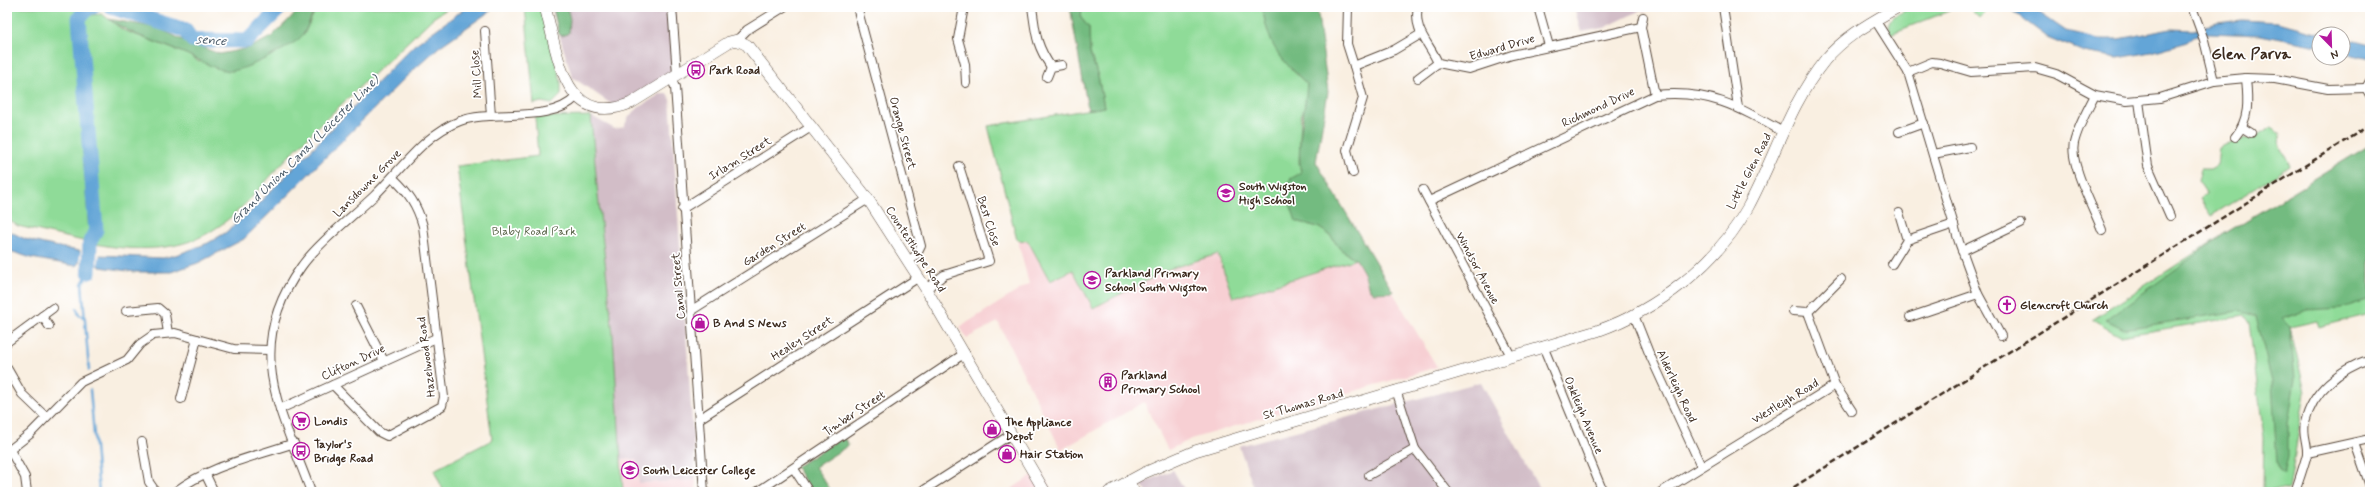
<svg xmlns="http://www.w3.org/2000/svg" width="2377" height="499" viewBox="0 0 2377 499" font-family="Mynerve,sans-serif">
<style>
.built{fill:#f7cfd3}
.industrial{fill:#d2bdc7}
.green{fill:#8fdb98;stroke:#65825b}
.forest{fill:#73bb80;stroke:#57724f}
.water{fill:#64a5d7;stroke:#50687a}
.pier{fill:#f9efe1}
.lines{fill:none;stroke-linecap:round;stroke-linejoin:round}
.stream{stroke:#64a5d7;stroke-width:2.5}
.river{stroke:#64a5d7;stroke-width:15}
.street-casing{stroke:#58483b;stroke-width:10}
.secondary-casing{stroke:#58483b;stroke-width:12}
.street{stroke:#fff;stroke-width:8}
.secondary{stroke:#fff;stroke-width:11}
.rail{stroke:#3b2a1e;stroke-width:2.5;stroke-dasharray:6 3;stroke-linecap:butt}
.labels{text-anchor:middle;stroke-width:3.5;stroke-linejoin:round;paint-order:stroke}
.street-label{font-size:12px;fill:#3b2a1e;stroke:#fff}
.poi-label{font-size:12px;font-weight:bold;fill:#3b2a1e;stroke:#fff;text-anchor:start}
.park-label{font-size:12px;fill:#545f43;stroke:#fff}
.water-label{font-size:13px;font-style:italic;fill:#4b5b68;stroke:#fff}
.district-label{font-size:16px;font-weight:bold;fill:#3b2a1e;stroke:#fff}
</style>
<rect width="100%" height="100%" fill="#fff"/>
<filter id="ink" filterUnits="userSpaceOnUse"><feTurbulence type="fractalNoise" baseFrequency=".025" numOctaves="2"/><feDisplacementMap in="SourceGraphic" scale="8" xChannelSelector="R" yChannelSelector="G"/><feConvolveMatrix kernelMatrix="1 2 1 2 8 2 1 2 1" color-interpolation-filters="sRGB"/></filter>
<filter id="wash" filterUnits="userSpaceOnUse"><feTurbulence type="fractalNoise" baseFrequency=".012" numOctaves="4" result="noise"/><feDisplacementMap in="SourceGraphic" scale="16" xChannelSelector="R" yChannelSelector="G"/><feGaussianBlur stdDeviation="0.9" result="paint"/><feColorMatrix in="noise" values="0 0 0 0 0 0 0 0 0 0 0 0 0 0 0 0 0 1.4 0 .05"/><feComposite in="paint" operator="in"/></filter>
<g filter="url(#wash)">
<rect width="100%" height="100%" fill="#f9efe1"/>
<g class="built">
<polygon points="1070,7 1317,7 1328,92 1316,162 1437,367 1194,438 1168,450 1144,402 1061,450 998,322 967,338 960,327 1029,284 988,126 1087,110"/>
<polygon points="638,459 640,483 696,480 696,492 622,492 620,460"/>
<polygon points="1040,470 1053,492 1007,492"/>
</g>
<g class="industrial">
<polygon points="551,7 675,7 677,74 617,108 572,77"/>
<polygon points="1574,7 1655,7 1644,12 1643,9 1604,28 1581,32"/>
<polygon points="662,93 667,94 670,98 696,480 639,483 636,459 620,460 613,335 597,186 591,116 615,129 624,127 628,118 638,108"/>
<polygon points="1481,382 1541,492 1243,492 1254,488 1239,446"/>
<polygon points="1173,470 1186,492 1147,492 1141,484"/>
</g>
<g class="green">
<polygon points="7,7 81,7 73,17 89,233 83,241 18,226 7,219"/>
<path d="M 320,7 L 450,7 L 433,18 C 387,62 338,106 293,152 C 267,178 243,213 210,232 C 177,252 133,251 95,244 L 101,230 L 83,22 L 91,15 L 102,14 L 123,30 L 189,55 L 199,62 L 304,34 L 316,9 Z"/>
<polygon points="525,7 541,7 561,82 561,95 552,104 541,102 534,104"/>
<path d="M 1082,7 L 1262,7 C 1270,46 1278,57 1307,84 L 1306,102 L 1301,117 L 1299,162 L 1301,173 L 1296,221 L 1318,227 L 1330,235 L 1340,249 L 1356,259 L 1233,298 L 1218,254 L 1153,274 L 1154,277 L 1093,308 L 1073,270 L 1050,281 L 1028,241 L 1017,240 L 988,126 L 1104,107 L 1098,76 L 1090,53 L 1089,28 L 1081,18 Z"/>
<polygon points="1912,7 1959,7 1890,34 1889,23 1893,17"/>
<polygon points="1968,7 1990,7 1979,18"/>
<polygon points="591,116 597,186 613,335 623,492 444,492 434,470 492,440 457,166 538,156 535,117"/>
<polygon points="2271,127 2281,135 2279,142 2290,166 2211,216 2200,199 2207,194 2198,181 2201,169 2210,169 2217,165 2219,148 2238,139 2253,138"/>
<polygon points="2370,145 2370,314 2319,327 2317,321 2290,327 2305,392 2289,490 2263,489 2264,438 2249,323 2244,316 2120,336 2092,320 2224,234"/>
</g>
<g class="forest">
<path d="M 302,7 L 320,7 C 309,12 309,31 299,39 C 288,48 241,73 228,71 C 213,69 200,60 186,54 C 161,43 132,36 109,19 L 158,28 L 185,41 L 220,54 L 249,48 L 271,37 Z"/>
<polygon points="553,7 567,7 570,19 569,33 562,36 559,34"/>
<polygon points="1070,7 1082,7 1081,18 1089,28 1090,53 1098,76 1104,107 1088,110"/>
<path d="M 1262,7 L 1317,7 L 1328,92 L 1316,162 L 1393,292 L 1374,293 L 1369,289 L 1364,273 L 1356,259 L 1340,249 L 1330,235 L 1318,227 L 1296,221 L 1287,195 L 1290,179 L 1301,173 C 1296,143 1305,113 1307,84 C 1277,55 1270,49 1262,7 Z"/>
<polygon points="2370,145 2370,299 2342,308 2307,310 2282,319 2290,327 2295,379 2288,424 2288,457 2284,473 2279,470 2277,463 2272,382 2256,316 2238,311 2124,329 2106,320 2224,234"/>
<polygon points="843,437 849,445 815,467 832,492 812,492 796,467"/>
</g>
<g class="water">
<polygon points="467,7 496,7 439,47 407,76 244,239 198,263 171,272 135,272 100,267 98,264 80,261 76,266 31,258 7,250 7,230 25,239 44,244 99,255 163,258 179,254 208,243 225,233 250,212 413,46"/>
<polygon points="2007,7 2031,7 2066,31 2100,39 2118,39 2171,29 2193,30 2216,23 2242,20 2277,22 2324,34 2319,34 2319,46 2260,35 2209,33 2194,36 2187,42 2152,52 2118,58 2084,52 2047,37"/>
<polygon points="2343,38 2370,45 2370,59 2343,53"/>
</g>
<polygon class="pier" points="81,250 100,253 98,264 79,261"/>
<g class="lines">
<g class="stream">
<polyline points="89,272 82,284 89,370"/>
<polyline points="77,309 79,315 84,317"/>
<polyline points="90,390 99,492"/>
</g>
<g class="river">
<polyline points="111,7 185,30 192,40 247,41 281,7"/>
<polyline points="89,272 90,242 96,230 79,18 88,8 93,7"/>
</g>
</g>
</g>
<g filter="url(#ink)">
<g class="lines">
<g class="street-casing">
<g id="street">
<polyline points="672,7 677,74"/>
<polyline points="857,7 921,246 917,254 909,261"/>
<polyline points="964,7 958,39 965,64 966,83"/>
<path d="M 1032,7 C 1036,33 1035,43 1051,67"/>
<polyline points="1348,7 1347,44 1354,66"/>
<path d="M 1418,7 C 1413,31 1429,42 1438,63 L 1469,69 L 1512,55 L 1641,27"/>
<polyline points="1538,7 1549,46"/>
<polyline points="1723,7 1738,107"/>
<polyline points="2192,7 2204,40 2214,81"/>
<polyline points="1643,17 1641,27 1655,95"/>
<polyline points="1875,20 1908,72 1959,242 1978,294 2001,336"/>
<polyline points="485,31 491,116"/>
<polyline points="737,40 747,30 784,7"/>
<polyline points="1908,72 1932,62 1940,63 1971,72 2035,68 2056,74 2095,95 2127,101 2160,98 2214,81 2246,78 2275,79 2328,89 2366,88"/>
<polyline points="1047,77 1051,67 1062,65"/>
<polyline points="671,78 675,87 704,492"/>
<polyline points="1418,78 1438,63"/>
<polyline points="2370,81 2366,88 2370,95"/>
<path d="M 2095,95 C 2087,111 2078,126 2074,143 C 2069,163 2094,209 2102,230"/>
<polyline points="2139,101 2148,166 2170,216"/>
<polyline points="2243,128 2251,133"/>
<polyline points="1899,132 1924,123"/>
<path d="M 2235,137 C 2250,119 2248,100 2246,78"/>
<polyline points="1933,154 1970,147"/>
<polyline points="1353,173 1347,150 1363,98 1354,66 1394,50 1421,34"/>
<polyline points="1423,190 1511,356"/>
<path d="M 1429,201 L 1655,95 C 1708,89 1739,107 1783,132"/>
<polyline points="682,209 811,127"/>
<polyline points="1907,240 1954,224"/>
<polyline points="1962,251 2021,223"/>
<polyline points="1892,264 1907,240 1899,213"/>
<polyline points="926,289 944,275 989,261 959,166"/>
<polyline points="356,306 384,361"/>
<polyline points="692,310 868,199"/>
<polyline points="126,311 158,308 165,314 168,333"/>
<polyline points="1793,311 1808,312"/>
<polyline points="1634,315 1649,353 1701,466"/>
<polyline points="42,316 49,326"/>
<polyline points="1910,317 1978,294"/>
<polyline points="7,342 53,308"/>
<polyline points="1543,346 1603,492"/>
<polyline points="7,368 22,394 46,417"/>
<path d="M 333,385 L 379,432 L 387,436 L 442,406 L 444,397 L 423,226 C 417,205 409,193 393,178"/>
<polyline points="1835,385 1852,411"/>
<polyline points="1396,390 1415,449 1448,492"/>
<polyline points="181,399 197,339"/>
<polyline points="280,409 436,338"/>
<polyline points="699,419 919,277"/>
<polyline points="142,442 149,482 156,492"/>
<polyline points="2355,443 2370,486"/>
<polyline points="10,450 25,477 27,492"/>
<polyline points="7,452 30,434 81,382 127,360 140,344 153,335 175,333 234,349 270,350"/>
<polyline points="2307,453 2370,439"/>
<polyline points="794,469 809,492"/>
<polyline points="205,473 214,492"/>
<polyline points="1369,475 1415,449"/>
<path d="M 175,492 C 208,466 254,457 294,443"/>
<path d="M 311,492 C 281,410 242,349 301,267 C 317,244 353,216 374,196 C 401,170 424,134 460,121 C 493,109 551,124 576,97"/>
<polyline points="757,492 965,353"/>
<polyline points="921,492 1010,435"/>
<polyline points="1661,492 1835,385 1808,312 1841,279"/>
<path d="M 2295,492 C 2299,480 2304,466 2307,454 C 2308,444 2302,433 2305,423 C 2312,391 2340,369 2370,359"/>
</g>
</g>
<g class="secondary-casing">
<g id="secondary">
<path d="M 545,7 C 558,53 563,130 631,103 L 729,42 L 737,40 L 747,45 L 868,199 L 926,289 L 1045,492"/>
<polyline points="1128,481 1134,492"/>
<path d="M 1109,492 L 1144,473 L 1195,451 L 1597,331 C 1657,310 1717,264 1748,207 C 1774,159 1790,103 1825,60 C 1845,36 1872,22 1898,7"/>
</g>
</g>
<use href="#street" class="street"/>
<use href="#secondary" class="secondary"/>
<polyline class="rail" points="1786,492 2370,125"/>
</g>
</g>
<defs>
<g id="bus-ring" transform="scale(0.9)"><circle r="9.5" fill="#fff" stroke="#b5179e" stroke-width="1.5"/><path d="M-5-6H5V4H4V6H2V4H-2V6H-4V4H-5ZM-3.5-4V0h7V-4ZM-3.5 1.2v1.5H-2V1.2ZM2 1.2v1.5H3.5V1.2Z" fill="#b5179e"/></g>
<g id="school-ring" transform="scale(0.9)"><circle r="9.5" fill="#fff" stroke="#b5179e" stroke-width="1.5"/><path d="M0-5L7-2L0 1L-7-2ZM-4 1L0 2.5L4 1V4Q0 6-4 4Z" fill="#b5179e"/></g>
<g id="church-ring" transform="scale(0.9)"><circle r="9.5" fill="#fff" stroke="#b5179e" stroke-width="1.5"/><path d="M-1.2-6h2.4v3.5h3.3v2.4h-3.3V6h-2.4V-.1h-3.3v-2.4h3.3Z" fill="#b5179e"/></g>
<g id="shop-ring" transform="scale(0.9)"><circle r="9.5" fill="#fff" stroke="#b5179e" stroke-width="1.5"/><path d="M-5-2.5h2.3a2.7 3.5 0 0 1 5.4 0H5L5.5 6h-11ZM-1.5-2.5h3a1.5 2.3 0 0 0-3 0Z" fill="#b5179e"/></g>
<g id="building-ring" transform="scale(0.9)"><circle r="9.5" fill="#fff" stroke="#b5179e" stroke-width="1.5"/><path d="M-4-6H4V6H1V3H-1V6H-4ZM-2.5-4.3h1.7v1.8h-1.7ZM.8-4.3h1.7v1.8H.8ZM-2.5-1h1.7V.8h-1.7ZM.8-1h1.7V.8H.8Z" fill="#b5179e"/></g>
<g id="supermarket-ring" transform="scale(0.9)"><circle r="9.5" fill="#fff" stroke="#b5179e" stroke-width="1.5"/><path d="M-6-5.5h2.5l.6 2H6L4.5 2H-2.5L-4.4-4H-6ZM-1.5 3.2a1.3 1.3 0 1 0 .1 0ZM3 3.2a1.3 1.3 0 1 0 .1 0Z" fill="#b5179e"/></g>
<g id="university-ring" transform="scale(0.9)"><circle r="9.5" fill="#fff" stroke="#b5179e" stroke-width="1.5"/><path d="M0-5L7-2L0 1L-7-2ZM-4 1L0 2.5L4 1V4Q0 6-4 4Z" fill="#b5179e"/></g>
</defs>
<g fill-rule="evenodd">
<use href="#bus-ring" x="696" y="70"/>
<use href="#school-ring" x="1226" y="193"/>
<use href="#school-ring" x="1092" y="280"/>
<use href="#church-ring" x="2007" y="305"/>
<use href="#shop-ring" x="700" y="323"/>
<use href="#building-ring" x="1108" y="382"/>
<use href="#supermarket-ring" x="301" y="421"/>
<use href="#shop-ring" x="992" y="429"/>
<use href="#bus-ring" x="301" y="451"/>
<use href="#shop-ring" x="1007" y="454"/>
<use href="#university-ring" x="630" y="470"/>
</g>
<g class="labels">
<g class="street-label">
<text transform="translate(1502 47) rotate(-16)" y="4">Edward Drive</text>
<text transform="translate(476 74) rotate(-94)" y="4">Mill Close</text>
<text transform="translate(1598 107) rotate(-25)" y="4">Richmond Drive</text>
<text transform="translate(903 133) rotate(75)" y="4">Orange Street</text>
<text transform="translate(740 158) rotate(-32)" y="4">Irlam Street</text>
<text transform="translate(1749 171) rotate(-63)" y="4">Little Glen Road</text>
<text transform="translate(367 183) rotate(-45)" y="4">Lansdowne Grove</text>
<text transform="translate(989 221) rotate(72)" y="4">Best Close</text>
<text transform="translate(774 244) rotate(-32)" y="4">Garden Street</text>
<text transform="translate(916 249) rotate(57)" y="4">Countesthorpe Road</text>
<text transform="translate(1478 268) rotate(62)" y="4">Windsor Avenue</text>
<text transform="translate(678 286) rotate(-95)" y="4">Canal Street</text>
<text transform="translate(802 338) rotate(-33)" y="4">Healey Street</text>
<text transform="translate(426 357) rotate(-97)" y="4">Hazelwood Road</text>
<text transform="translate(353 362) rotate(-25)" y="4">Clifton Drive</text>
<text transform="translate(1677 386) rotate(65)" y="4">Alderleigh Road</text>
<text transform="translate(1785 401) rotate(-31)" y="4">Westleigh Road</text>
<text transform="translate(1303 404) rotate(-16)" y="4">St Thomas Road</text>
<text transform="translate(854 413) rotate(-34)" y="4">Timber Street</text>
<text transform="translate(1584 415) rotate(67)" y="4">Oakleigh Avenue</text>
</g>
<g class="poi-label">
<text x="709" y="74">Park Road</text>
<text x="1239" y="190">South Wigston<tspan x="1239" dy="14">High School</tspan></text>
<text x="1105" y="277">Parkland Primary<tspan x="1105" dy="14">School South Wigston</tspan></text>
<text x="2020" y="309">Glencroft Church</text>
<text x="713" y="327">B And S News</text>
<text x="1121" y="379">Parkland<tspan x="1121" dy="14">Primary School</tspan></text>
<text x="314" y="425">Londis</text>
<text x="1005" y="426">The Appliance<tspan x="1005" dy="14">Depot</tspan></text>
<text x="314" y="448">Taylor's<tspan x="314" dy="14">Bridge Road</tspan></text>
<text x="1020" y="458">Hair Station</text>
<text x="643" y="474">South Leicester College</text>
</g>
<g class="park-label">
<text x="534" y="235">Blaby Road Park</text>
</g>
<g class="water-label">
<text transform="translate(211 39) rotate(4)" y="5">sence</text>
<text transform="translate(304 149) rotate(-45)" y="5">Grand Union Canal (Leicester Line)</text>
</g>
<g class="district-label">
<text x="2251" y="59">Glen Parva</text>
</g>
</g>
<rect width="2377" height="499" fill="none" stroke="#fff" stroke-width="24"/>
<g transform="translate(2331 46) rotate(157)"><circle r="19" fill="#ffffff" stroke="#b1aaa5"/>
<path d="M0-3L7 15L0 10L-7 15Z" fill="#b5179e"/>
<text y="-6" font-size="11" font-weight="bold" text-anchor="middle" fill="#3b2a1e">N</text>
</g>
</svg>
